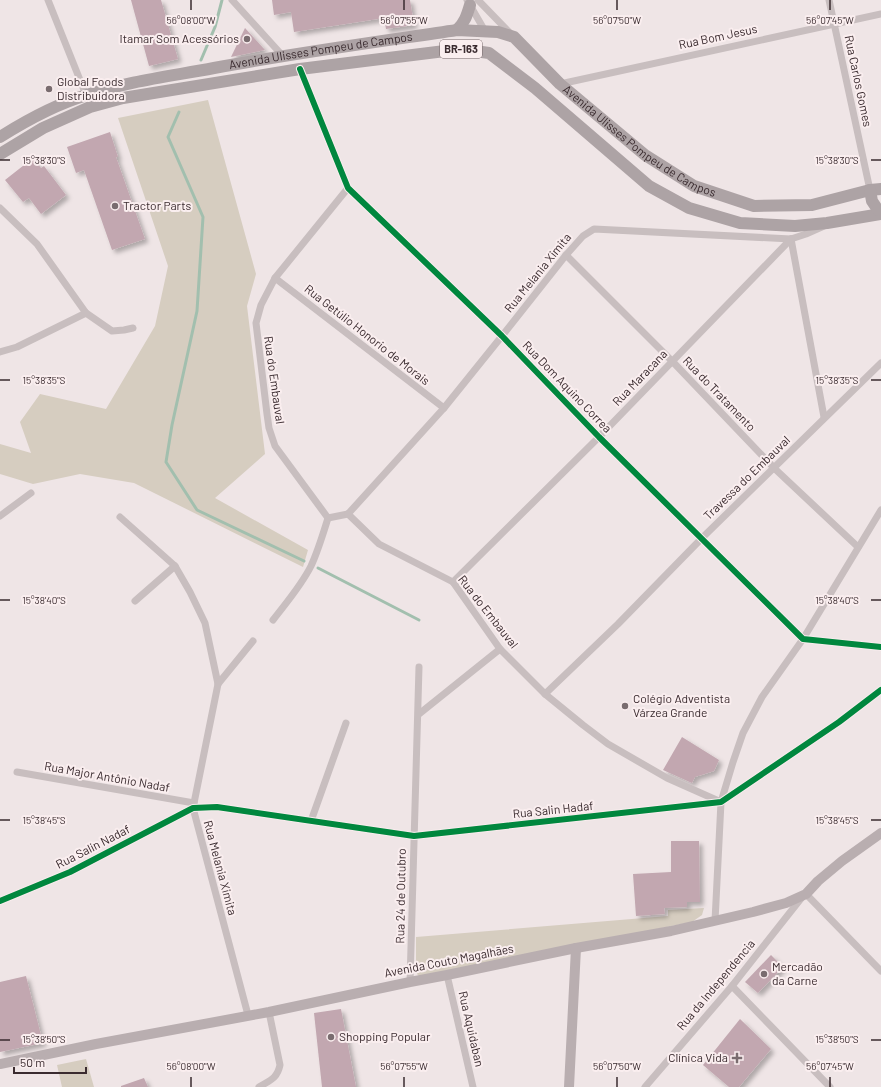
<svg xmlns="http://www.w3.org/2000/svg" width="881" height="1087" viewBox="0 0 881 1087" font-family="Barlow,sans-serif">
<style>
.green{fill:#d6cdc0}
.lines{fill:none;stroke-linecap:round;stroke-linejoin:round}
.stream{stroke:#a2bfae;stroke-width:3}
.building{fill:#c2a7b0;filter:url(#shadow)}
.street{stroke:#c8bebf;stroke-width:7}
.secondary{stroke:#b9aeb0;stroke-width:10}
.primary{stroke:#ada3a5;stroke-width:12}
.cycleway-casing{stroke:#faeeef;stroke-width:8}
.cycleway{stroke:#00873e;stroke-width:6}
.ticks{fill:none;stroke:#3a2b2f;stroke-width:1.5}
.poi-dot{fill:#796c6f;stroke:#faeeef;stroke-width:1.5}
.labels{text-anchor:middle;stroke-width:4;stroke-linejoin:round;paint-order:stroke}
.shield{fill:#faeeef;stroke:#746669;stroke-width:1}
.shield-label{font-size:11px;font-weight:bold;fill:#3a2b2f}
.street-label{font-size:12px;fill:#3a2b2f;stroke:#faeeef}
.poi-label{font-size:12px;fill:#3a2b2f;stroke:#faeeef;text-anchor:start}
.ticks-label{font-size:10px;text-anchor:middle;fill:#3a2b2f;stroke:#faeeef;stroke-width:4;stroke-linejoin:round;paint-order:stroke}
</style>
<defs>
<filter id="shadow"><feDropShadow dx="3.5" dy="3.5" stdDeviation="2" flood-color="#0004"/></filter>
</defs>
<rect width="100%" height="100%" fill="#efe5e6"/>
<g class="green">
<polygon points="208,100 256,274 247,306 265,454 215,498 308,550 303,567 134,483 80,474 33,484 0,474 0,444 31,453 20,422 40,394 106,409 155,326 168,266 118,118"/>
<polygon points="704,908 702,915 692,922 419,976 417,974 416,971 416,937 668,916 668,910"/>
<polygon points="86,1059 94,1087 62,1087 57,1065"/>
</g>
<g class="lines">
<g class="stream">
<polyline points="201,60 215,27 222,0"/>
<polyline points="179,112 168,137 203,217 197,311 172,425 166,462 197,510 304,561"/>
<polyline points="318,568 419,620"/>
</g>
</g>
<g class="building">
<polygon points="131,0 161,0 178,59 149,66"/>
<polygon points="272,0 410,0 414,25 386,29 384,18 294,32 291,12 274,15"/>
<polygon points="245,28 265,50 231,57"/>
<polygon points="110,132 118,157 116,157 145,239 112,250 84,170 76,173 67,147"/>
<polygon points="33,158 41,168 44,166 66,195 41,214 29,198 23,202 5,180"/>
<polygon points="682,737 719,760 714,771 695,777 692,783 663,770"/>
<polygon points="671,841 699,841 700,902 687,902 687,907 664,908 665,914 636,916 633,874 671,872"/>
<polygon points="771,955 783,967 758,993 745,982"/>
<polygon points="26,976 43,1043 0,1052 0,982"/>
<polygon points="341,1009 356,1087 322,1087 314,1013"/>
<polygon points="740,1019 771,1049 739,1087 729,1087 703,1065"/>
<polygon points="144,1078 148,1087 121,1087 121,1086"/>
</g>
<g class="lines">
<g class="street">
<polyline points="48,0 86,95"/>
<polyline points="232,0 282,55"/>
<polyline points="467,0 485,31"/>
<polyline points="478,0 511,34"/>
<polyline points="829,0 870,190"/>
<polyline points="300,69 348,188 502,336 599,437 803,639 881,647"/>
<polyline points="560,84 881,14"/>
<polyline points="348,188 275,278 261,305 256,323 267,414 269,428 275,446 328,518 348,514"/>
<polyline points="0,208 37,244 86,313 112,331 124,330 133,328"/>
<polyline points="791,239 824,417"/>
<polyline points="566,255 672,361 774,468 858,547"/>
<polyline points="275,278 444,408"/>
<polyline points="0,352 17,347 86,313"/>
<polyline points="348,514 444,408 502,336 566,255 583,236 594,229 791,239 806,234 824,226"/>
<polyline points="348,514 379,544 453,582 500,649 545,694 583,725 608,744 667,778 721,802"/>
<polyline points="0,516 31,493"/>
<polyline points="120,517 175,566 190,592 205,623 218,684"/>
<polyline points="453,582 599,437 791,239"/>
<polyline points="135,601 175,566"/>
<path d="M 273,620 C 286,603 301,586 311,566 C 318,551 323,534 328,518"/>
<polyline points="545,694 618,624 702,538 881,363"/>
<polyline points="419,714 500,649"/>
<polyline points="17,772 194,803"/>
<polyline points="311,821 346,723"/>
<polyline points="806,894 881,971"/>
<polyline points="0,901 70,872 193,808 217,807 414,836 721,802 839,722 881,690"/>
<polyline points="715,921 721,802 733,762 743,733 762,697 803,639 881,510"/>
<polyline points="447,975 473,1087"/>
<polyline points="410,982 419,667"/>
<polyline points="732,986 830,1087"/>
<polyline points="248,1015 193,808 218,684 253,641"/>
<path d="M 259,1087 C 270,1080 277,1079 280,1065 L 269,1012"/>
<polyline points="645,1087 732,986 803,896"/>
</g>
<g class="secondary">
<polyline points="0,1064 96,1044 269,1012 410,982 447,975 576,948 671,931 753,912 786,903 806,894 818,881 842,861 881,833"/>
<polyline points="569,1087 576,948"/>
</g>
<g class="primary">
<path d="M 457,30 C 465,22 467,15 470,5"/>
<path id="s1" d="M 0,137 C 27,120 56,104 87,95 C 128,81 172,76 214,68 C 295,53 376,42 457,30 L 498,32 L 514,37 L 560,84 L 645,155 L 694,186 L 754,206 L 812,205 L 870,190 L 881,189"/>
<polyline points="0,154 43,128 90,107 123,98 300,69 461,49 489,53 535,88 649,186 689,208 740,223 795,226 827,223 881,214"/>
<polyline points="870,190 872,201 878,210 881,210"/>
</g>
<g class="cycleway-casing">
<g id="cycleway">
<polyline points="300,69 348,188 502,336 599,437 803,639 881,647"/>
<polyline points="0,901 70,872 193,808 217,807 414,836 721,802 839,722 881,690"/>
</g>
</g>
<use href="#cycleway" class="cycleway"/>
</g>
<path class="ticks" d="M 191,0 L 191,10M 404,0 L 404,10M 617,0 L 617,10M 830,0 L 830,10M 0,160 L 10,160M 871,160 L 881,160M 0,380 L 10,380M 871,380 L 881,380M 0,600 L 10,600M 871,600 L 881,600M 0,820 L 10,820M 871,820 L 881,820M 0,1040 L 10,1040M 871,1040 L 881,1040M 191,1077 L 191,1087M 404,1077 L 404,1087M 617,1077 L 617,1087M 830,1077 L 830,1087"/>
<g class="poi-dot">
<circle cx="247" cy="39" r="4"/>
<circle cx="49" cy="89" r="4"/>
<circle cx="115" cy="206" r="4"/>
<circle cx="625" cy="706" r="4"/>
<circle cx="764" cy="974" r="4"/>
<circle cx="331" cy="1037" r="4"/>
<path d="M735 1052h4v4h4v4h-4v4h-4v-4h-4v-4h4z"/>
</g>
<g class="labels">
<rect class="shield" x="440" y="40" width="42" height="18" rx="3"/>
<g class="shield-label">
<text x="461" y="53">BR-163</text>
</g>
<g class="street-label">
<text transform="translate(718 37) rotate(-12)" y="4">Rua Bom Jesus</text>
<text dy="4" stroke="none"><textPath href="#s1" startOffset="335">Avenida Ulisses Pompeu de Campos</textPath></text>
<text transform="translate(858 81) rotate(78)" y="4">Rua Carlos Gomes</text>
<text dy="4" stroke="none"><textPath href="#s1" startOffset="695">Avenida Ulisses Pompeu de Campos</textPath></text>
<text transform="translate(538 273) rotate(-51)" y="4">Rua Melania Ximita</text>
<text transform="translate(367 335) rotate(38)" y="4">Rua Getúlio Honorio de Morais</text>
<text transform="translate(640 378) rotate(-46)" y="4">Rua Maracana</text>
<text transform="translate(274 380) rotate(82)" y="4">Rua do Embauval</text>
<text transform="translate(567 387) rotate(46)" y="4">Rua Dom Aquino Correa</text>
<text transform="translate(719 394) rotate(46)" y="4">Rua do Tratamento</text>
<text transform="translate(747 478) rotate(-44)" y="4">Travessa do Embauval</text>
<text transform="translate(488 612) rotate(52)" y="4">Rua do Embauval</text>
<text transform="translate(107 777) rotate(10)" y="4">Rua Major Antônio Nadaf</text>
<text transform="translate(553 810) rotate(-6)" y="4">Rua Salin Hadaf</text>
<text transform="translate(93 847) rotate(-27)" y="4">Rua Salin Nadaf</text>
<text transform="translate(220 868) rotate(75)" y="4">Rua Melania Ximita</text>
<text transform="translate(401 896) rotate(-89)" y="4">Rua 24 de Outubro</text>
<text transform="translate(449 961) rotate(-11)" y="4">Avenida Couto Magalhães</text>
<text transform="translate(716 985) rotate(-50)" y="4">Rua da Independencia</text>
<text transform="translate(471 1029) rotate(77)" y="4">Rua Aquidaban</text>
</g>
<g class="poi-label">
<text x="239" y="43" text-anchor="end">Itamar Som Acessórios</text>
<text x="57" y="86">Global Foods<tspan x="57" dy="14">Distribuidora</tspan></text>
<text x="123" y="210">Tractor Parts</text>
<text x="633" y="703">Colégio Adventista<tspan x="633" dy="14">Várzea Grande</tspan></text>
<text x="772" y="971">Mercadão<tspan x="772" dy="14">da Carne</tspan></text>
<text x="339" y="1041">Shopping Popular</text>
<text x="728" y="1062" text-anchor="end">Clínica Vida</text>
</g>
</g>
<g class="ticks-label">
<text x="191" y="24">56°08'00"W</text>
<text x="404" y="24">56°07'55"W</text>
<text x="617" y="24">56°07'50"W</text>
<text x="830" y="24">56°07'45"W</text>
<text x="44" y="164">15°38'30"S</text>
<text x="837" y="164">15°38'30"S</text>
<text x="44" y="384">15°38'35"S</text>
<text x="837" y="384">15°38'35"S</text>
<text x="44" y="604">15°38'40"S</text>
<text x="837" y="604">15°38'40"S</text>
<text x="44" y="824">15°38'45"S</text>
<text x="837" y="824">15°38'45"S</text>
<text x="44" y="1043">15°38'50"S</text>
<text x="837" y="1043">15°38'50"S</text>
<text x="191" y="1070">56°08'00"W</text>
<text x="404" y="1070">56°07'55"W</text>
<text x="617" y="1070">56°07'50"W</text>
<text x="830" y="1070">56°07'45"W</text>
</g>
<path d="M14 1067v6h72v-6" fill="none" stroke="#3a2b2f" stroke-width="2"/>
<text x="20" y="1067" font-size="12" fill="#3a2b2f" stroke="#faeeef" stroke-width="3" paint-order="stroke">50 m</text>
</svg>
